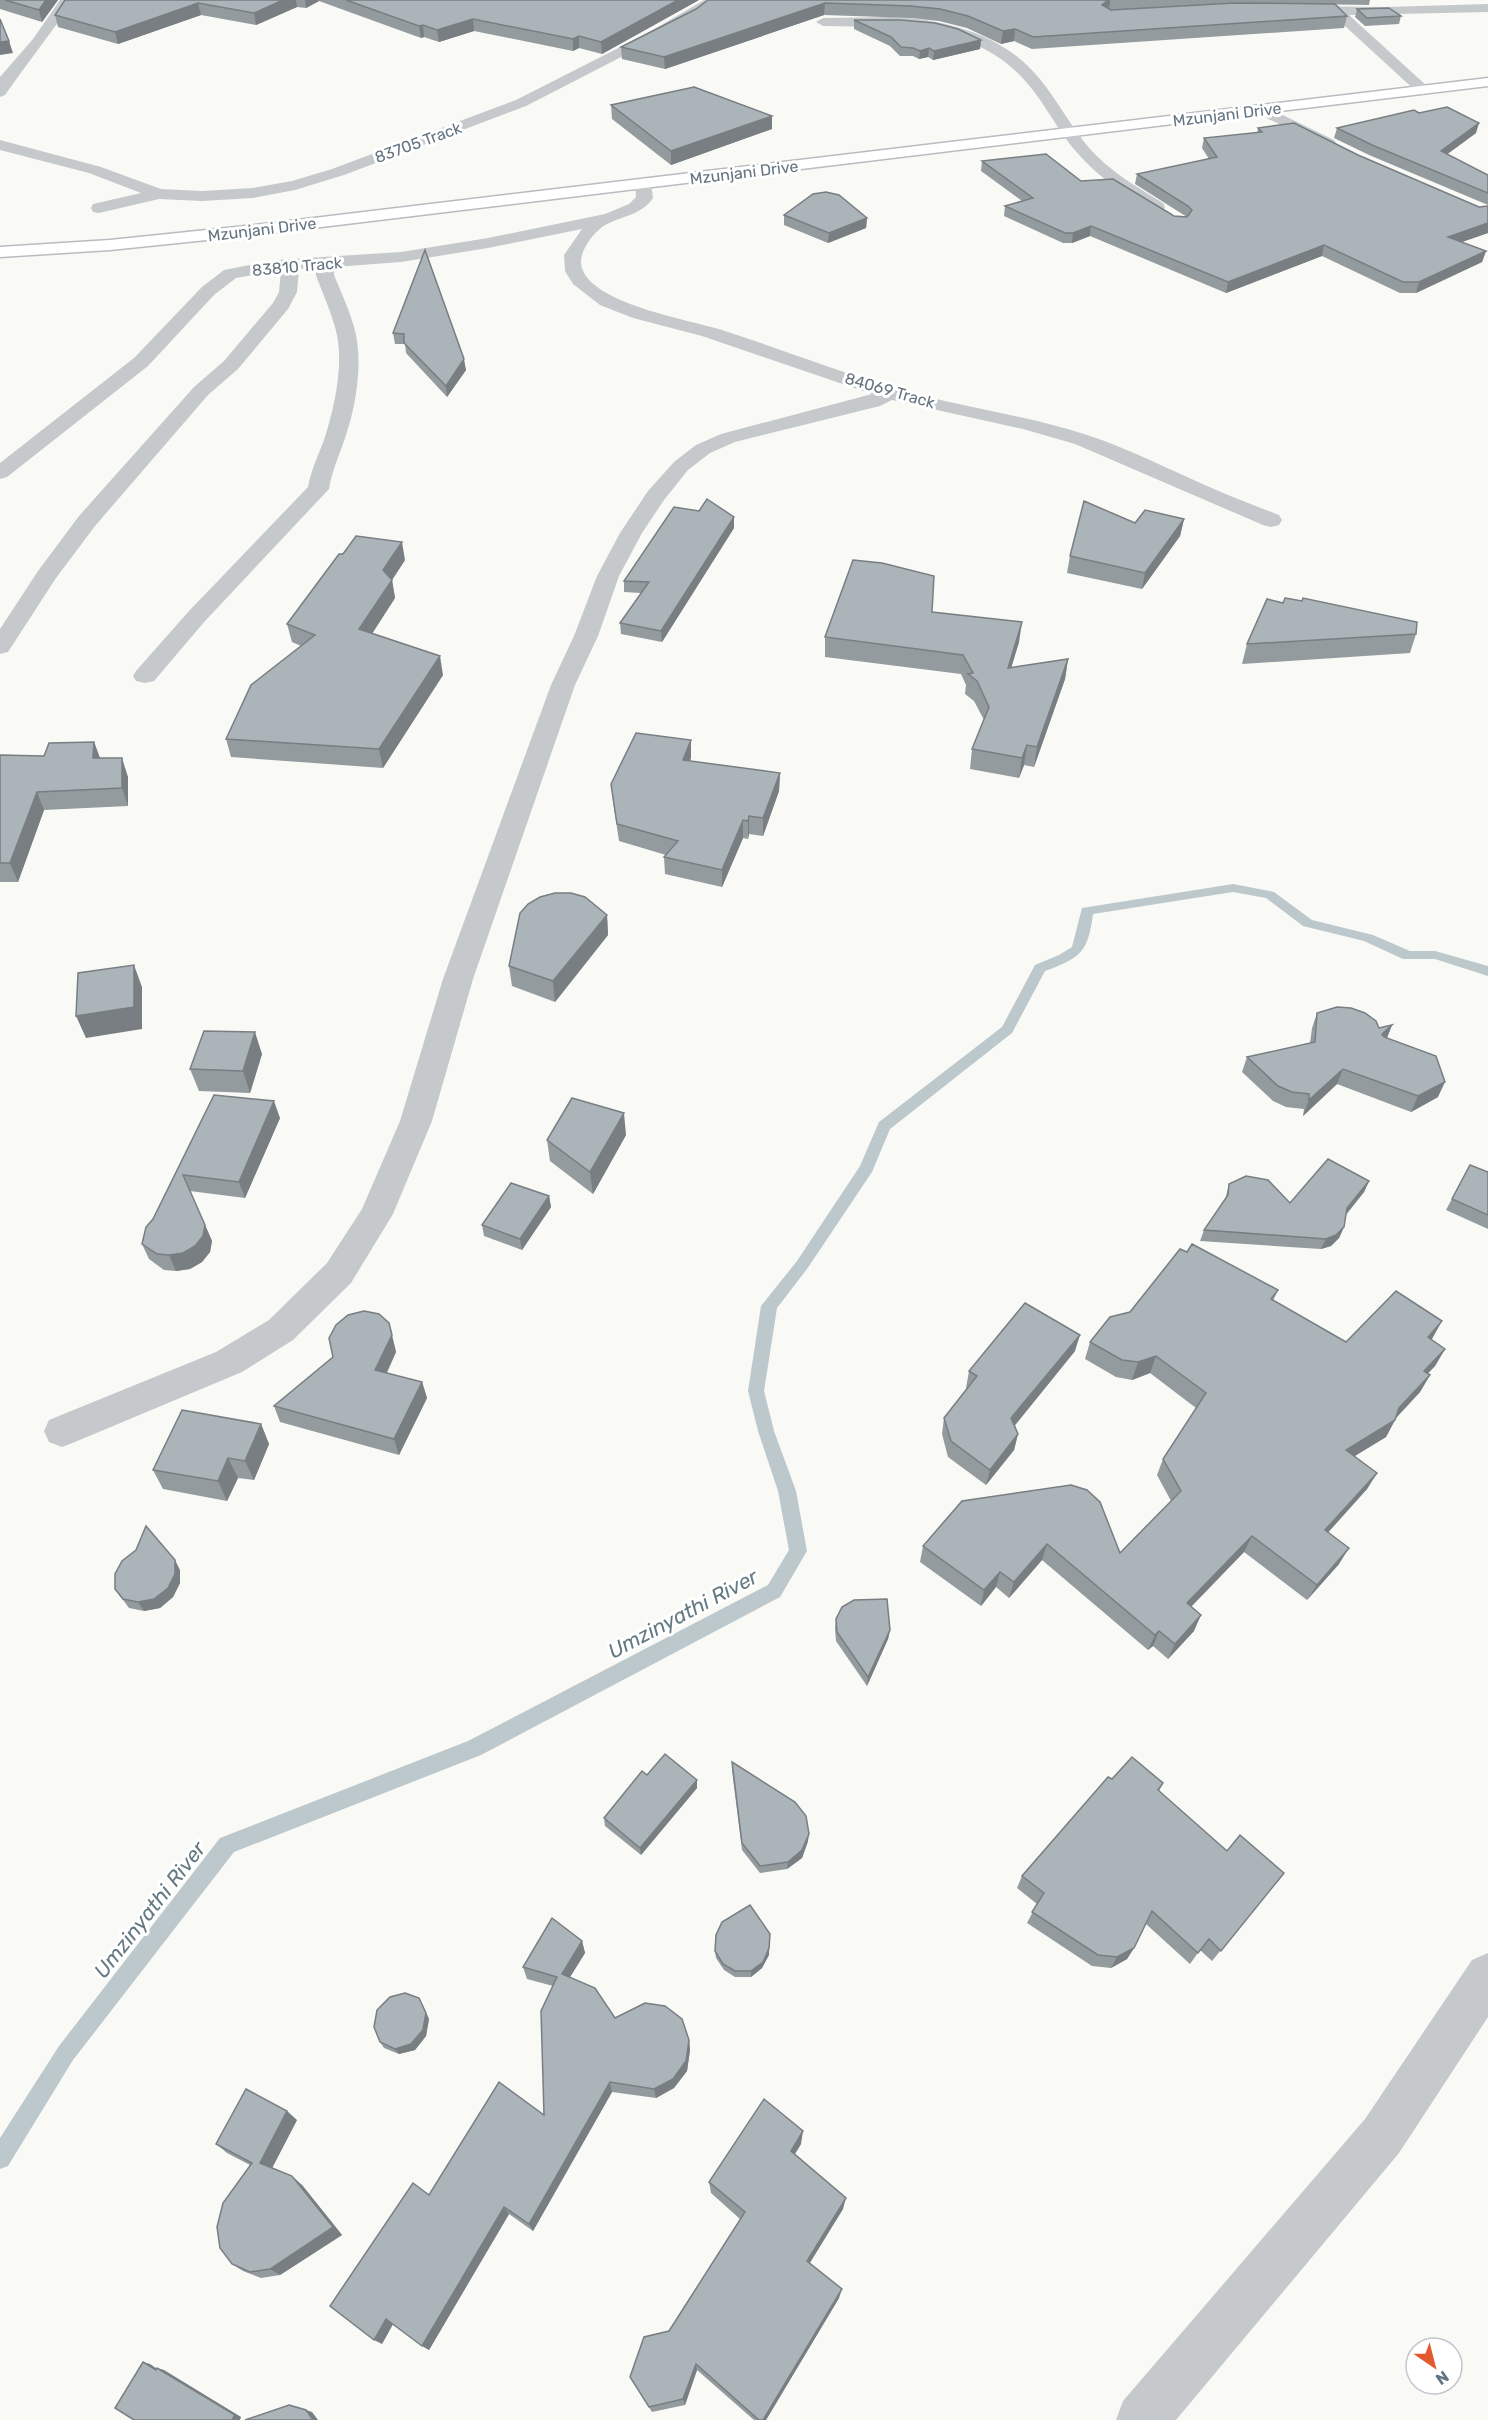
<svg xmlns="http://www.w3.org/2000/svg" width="1488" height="2420" viewBox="0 0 1488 2420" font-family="Rubik,sans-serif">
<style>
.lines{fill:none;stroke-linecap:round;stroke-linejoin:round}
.stream{fill:#bcc8cc;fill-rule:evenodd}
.major-casing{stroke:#b8bcc0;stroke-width:3}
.minor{fill:#c5c9cc;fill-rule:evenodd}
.major{fill:#fff;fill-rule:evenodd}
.wall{fill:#939b9f}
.shaded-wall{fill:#787e82}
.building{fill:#abb4b9;stroke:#787e82;stroke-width:1.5}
.labels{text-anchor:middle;stroke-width:6;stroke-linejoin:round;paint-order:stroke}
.far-street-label{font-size:16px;fill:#647481;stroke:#fff}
.water-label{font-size:21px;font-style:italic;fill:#647a83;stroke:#fff}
</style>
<rect width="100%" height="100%" fill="#f9f9f6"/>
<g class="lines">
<path class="stream" d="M 1233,884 L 1274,892 L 1312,920 L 1373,935 L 1410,951 L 1435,951 L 1488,966 L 1488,976 L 1435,959 L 1403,959 L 1364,941 L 1303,926 L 1266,898 L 1233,892 L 1093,914 C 1088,953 1080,958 1045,971 L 1012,1033 L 890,1129 L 872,1172 L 807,1269 L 777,1308 L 764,1391 L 774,1431 L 796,1491 L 807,1551 L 780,1597 L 481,1755 L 234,1852 L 73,2060 L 8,2166 L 0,2169 L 0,2138 L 59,2046 L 220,1838 L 468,1741 L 768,1585 L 789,1550 L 778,1491 L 758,1431 L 748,1391 L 761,1306 L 797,1261 L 860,1166 L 879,1122 L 1002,1027 L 1035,965 L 1059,955 L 1072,947 L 1082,908 Z"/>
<g class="major-casing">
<polygon id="major" points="1488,78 1488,86 255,235 110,250 0,257 0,247 110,240 255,225"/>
</g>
<g class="minor">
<path d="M 60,0 L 74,0 C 52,32 27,63 5,95 L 0,97 L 0,77 L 33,39 Z"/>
<polygon points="704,0 720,0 695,19 526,106 344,175 295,190 253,198 202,201 159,199 99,213 93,212 91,208 93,204 141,193 89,173 0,150 0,140 101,167 161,189 202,191 253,188 292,181 332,169 516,100 646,34"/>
<polygon points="1488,4 1488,12 1349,15 1428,87 1431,90 1423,95 1418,93 1333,15 1298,14 1291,10 1298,6 1386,7"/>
<path d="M 892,17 C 946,19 1004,35 1039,78 C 1058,101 1071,127 1090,149 C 1111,172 1137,187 1163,203 L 1165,207 L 1163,211 C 1152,213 1144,206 1134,200 C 1108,183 1085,165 1066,139 C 1053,121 1042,100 1027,83 C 1016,70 1003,59 988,51 C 936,20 881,28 823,26 L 816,22 L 823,18 Z"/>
<polygon points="1260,104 1334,140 1336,143 1334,146 1322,146 1255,112 1252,109"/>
<path d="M 643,178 L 651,183 L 653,198 C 641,215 625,215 607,224 C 595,230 580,250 581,263 C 584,303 691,320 722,330 C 781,349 839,372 898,389 C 960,407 1025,415 1087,435 C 1121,446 1154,462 1187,477 C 1217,491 1248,503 1279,515 L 1282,520 L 1279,525 L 1271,527 L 1263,525 L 1075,444 L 1023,429 L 892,400 L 880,406 L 735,442 L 710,453 L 688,470 L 664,500 L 642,533 L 619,576 L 598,636 L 575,685 L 473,979 L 432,1121 L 393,1214 L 351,1283 L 293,1340 L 242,1372 L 75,1442 L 62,1447 L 49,1442 L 44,1431 L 49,1420 L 216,1352 L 269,1320 L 327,1263 L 362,1209 L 400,1121 L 443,979 L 551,685 L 574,636 L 597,576 L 620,533 L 648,491 L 674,462 L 696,445 L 721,434 L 872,394 L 702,336 L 633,318 L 600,305 L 573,284 L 565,271 L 564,255 L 582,229 L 488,248 L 401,262 L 334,267 L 334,275 C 341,292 349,309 354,327 C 364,361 356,408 344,441 C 338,458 332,471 329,489 L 205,621 L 154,681 L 145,683 L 136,681 L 133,676 L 136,671 L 189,611 L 308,487 C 311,470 318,456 324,440 C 335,406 345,361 335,327 C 330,309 322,292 316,275 L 316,268 L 299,269 L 297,292 L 288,309 L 238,369 L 208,395 L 95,526 L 56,578 L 8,652 L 0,654 L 0,629 L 38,571 L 79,516 L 194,387 L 224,361 L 273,303 L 279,292 L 281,270 L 236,278 L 214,295 L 148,366 L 7,477 L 0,479 L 0,463 L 134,358 L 202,287 L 224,270 L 276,260 L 401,252 L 488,238 L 605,214 L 629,204 L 636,197 L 635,183 Z"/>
<polygon points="1488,1953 1488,2017 1399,2153 1176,2420 1116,2420 1123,2401 1365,2119 1472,1960"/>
</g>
<use href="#major" class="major"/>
</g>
<g class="wall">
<polygon points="0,0 58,0 42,22 0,9"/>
<polygon points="65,0 699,0 602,54 579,48 573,51 474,31 439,42 424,37 421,38 319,1 306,8 297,7 256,25 201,15 118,44 58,27 55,15"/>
<polygon points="708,0 1370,0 1369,5 1233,3 1110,10 1347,16 1344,28 1032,49 1014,41 1001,44 967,28 939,21 911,18 824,15 665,69 622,59 621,47 696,9"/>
<polygon points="1357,9 1401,16 1399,24 1365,26 1355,17"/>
<polygon points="854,20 981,40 980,49 933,60 928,57 919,59 913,56 900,56 890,46 854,29"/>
<polygon points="611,105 772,129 671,165 612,119"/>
<polygon points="1258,128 1358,155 1479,207 1488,206 1488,233 1461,242 1486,251 1482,262 1416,293 1400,293 1322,256 1226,293 1090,236 1072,243 1063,243 1004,216 1005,206 1022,201 981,171 982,161 1081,181 1174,216 1187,217 1135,184 1137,174 1209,159 1202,148 1204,138 1257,133"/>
<polygon points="1337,128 1476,133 1447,154 1488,175 1488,205 1369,155 1334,138"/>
<polygon points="784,215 867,218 866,228 828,243 784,225"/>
<polygon points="425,250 466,370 447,397 406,353 405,344 395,344 393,333"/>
<polygon points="734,517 734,528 662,642 621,634 620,623 641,593 624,592 624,581"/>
<polygon points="1184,519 1180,536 1142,589 1067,573 1070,556 1135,523"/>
<polygon points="405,560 392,580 395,598 372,633 443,675 383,768 231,757 226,739 301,646 292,642 287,624"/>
<polygon points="932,612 1019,642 1011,668 1068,659 1065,679 1034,767 1024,765 1019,778 970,769 972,749 984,720 974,701 965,694 966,685 961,674 825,657 825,637"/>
<polygon points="1416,634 1410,653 1242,664 1247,644"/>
<polygon points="691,740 691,758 690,761 780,773 779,791 763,836 749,834 748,839 743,838 722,887 665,874 664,857 666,855 619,841 613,801 611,784"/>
<polygon points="94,742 100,758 128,777 128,806 44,810 18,882 0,882 0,755 44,756"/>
<polygon points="607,915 608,935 555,1002 512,986 509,966"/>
<polygon points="1317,1013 1379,1028 1392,1025 1387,1038 1438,1097 1411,1112 1337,1084 1303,1116 1304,1109 1286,1107 1273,1101 1242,1072 1247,1057 1310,1043 1312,1028"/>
<polygon points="262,1054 250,1093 199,1091 190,1069"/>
<polygon points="214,1095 280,1118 245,1198 190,1191 212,1241 210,1252 202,1262 190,1269 176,1271 164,1270 149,1259 142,1244 153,1219"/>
<polygon points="626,1135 593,1194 550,1161 547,1140"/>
<polygon points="1470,1165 1488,1172 1488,1229 1446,1210"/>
<polygon points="1369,1181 1364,1192 1346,1215 1344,1227 1339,1238 1331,1246 1321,1249 1200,1241 1204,1230 1225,1200 1229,1184 1290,1203"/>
<polygon points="549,1196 551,1207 522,1250 484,1236 482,1225"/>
<polygon points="1187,1252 1278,1290 1273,1301 1346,1342 1432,1340 1445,1349 1435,1366 1428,1373 1430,1375 1420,1392 1396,1418 1386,1437 1354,1456 1377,1473 1367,1489 1328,1532 1339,1564 1307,1600 1244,1552 1191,1607 1194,1631 1168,1659 1153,1646 1148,1650 1042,1560 1009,1598 996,1587 981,1606 920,1562 923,1546 962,1501 1120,1553 1171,1501 1157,1475 1163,1459 1196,1408 1150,1373 1132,1380 1116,1377 1085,1359 1090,1342 1130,1312"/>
<polygon points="389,1323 396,1352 387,1373 422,1382 427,1398 399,1455 280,1422 274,1406"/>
<polygon points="1075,1351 1015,1425 1018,1434 1014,1450 986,1485 948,1457 942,1434 944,1418 967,1388 966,1388 969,1371"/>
<polygon points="261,1424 269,1444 254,1480 238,1478 227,1501 163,1489 153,1470"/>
<polygon points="180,1570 180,1583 173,1597 160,1608 144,1611 129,1608 115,1589"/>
<polygon points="836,1619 890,1630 888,1639 867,1686 836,1641 835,1628"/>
<polygon points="732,1762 808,1841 802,1858 787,1869 760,1873 742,1850 732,1770"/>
<polygon points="647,1775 697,1780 697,1788 641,1855 605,1826 604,1818"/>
<polygon points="1112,1779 1163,1783 1159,1791 1227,1851 1284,1873 1212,1961 1200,1950 1190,1964 1146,1924 1134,1948 1127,1959 1111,1968 1092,1966 1027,1923 1037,1904 1017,1888 1022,1876"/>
<polygon points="770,1934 769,1955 762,1968 751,1977 735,1977 724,1970 716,1958 715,1951"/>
<polygon points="582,1941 585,1953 570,1977 615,2018 689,2040 690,2050 687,2071 674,2088 656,2098 612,2092 533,2231 509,2214 429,2350 393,2324 382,2344 429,2195 544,2115 553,1986 527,1979 523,1967"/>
<polygon points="419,1998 429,2019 426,2036 415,2050 399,2054 384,2048 380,2042"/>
<polygon points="297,2120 272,2168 302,2185 342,2235 280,2275 261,2278 243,2271 232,2264 250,2165 227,2153 216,2144"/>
<polygon points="801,2144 795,2154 843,2209 809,2263 839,2298 766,2420 754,2420 697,2370 685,2405 652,2412 630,2377 669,2331 740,2219 711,2193 709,2182"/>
</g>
<g class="shaded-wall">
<polygon points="46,0 58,0 42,22 39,10"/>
<polygon points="283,0 296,0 297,7 256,25 254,13"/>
<polygon points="305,0 319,0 319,1 306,8"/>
<polygon points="678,0 699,0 602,54 601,42"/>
<polygon points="1108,0 1110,0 1109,10 1102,5"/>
<polygon points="198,3 201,15 118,44 115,32"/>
<polygon points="825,3 824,15 665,69 664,57"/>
<polygon points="473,19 474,31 439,42 437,30"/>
<polygon points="423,25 424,37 421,38 419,26"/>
<polygon points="1015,29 1014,41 1001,44 1003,31"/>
<polygon points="579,36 579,48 573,51 573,39"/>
<polygon points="981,40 980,49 933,60 934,51"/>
<polygon points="9,41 13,53 0,55 0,42"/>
<polygon points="929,48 928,57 919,59 920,51"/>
<polygon points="772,116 772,129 671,165 671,151"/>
<polygon points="1479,123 1476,133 1438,161 1441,151"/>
<polygon points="867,218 866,228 828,243 829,233"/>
<polygon points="1488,223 1488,233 1445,248 1448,237"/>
<polygon points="1091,226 1090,236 1072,243 1073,233"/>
<polygon points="1324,245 1322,256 1226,293 1228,282"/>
<polygon points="1486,251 1482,262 1416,293 1419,282"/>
<polygon points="464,359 466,370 447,397 446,386"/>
<polygon points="734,517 734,528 662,642 661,631"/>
<polygon points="1184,519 1180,536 1142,589 1145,573"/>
<polygon points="402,542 405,560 392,580 395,598 363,648 359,629 383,570"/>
<polygon points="1022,622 1019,642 1005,688 1008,668"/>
<polygon points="440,656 443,675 383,768 379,749"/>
<polygon points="1068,659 1065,679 1034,767 1037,747"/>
<polygon points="691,740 691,758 683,777 683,760"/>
<polygon points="94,742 101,761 93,758"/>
<polygon points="1027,745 1024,765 1019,778 1022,758"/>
<polygon points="122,758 128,777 128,806 122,788"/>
<polygon points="780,773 779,791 763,836 763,818"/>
<polygon points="37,792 44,810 18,882 10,863"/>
<polygon points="749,816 749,834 748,839 748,821"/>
<polygon points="743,820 743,838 722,887 722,870"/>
<polygon points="607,915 608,935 555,1002 553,981"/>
<polygon points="134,965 142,987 142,1029 86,1038 76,1016"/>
<polygon points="1392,1025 1386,1040 1382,1034"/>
<polygon points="255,1032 262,1054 250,1093 243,1071"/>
<polygon points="1343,1069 1337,1084 1303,1116 1309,1100"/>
<polygon points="1445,1082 1438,1097 1411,1112 1418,1096"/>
<polygon points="274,1101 280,1118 245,1198 239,1182"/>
<polygon points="624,1113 626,1135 593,1194 590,1172"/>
<polygon points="1369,1181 1364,1192 1342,1219 1347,1208"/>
<polygon points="549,1196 551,1207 522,1250 520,1239"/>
<polygon points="205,1225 212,1241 210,1252 202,1262 190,1269 176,1271 169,1255"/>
<polygon points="1344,1227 1339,1238 1331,1246 1321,1249 1326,1239"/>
<polygon points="1442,1321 1432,1339 1418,1354 1428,1337"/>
<polygon points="389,1323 396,1352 380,1386 375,1370"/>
<polygon points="1080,1335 1075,1351 1008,1434 1011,1418"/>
<polygon points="1445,1349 1435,1366 1414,1388 1424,1371"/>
<polygon points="1156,1356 1150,1373 1132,1380 1138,1362"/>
<polygon points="1430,1375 1420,1392 1393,1421 1395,1420 1386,1437 1337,1467 1346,1450 1399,1408"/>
<polygon points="422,1382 427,1398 399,1455 394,1439"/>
<polygon points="261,1424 269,1444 254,1480 245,1461"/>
<polygon points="1018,1434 1014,1450 986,1485 990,1470"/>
<polygon points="228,1458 238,1478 227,1501 218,1481"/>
<polygon points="1377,1473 1367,1489 1316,1546 1325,1530"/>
<polygon points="1252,1536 1244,1552 1179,1619 1187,1603"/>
<polygon points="1047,1544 1042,1560 1009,1598 1014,1582"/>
<polygon points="1349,1548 1339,1564 1307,1600 1317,1585"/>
<polygon points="175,1560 180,1570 180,1583 173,1597 160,1608 144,1611 138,1602"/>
<polygon points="1000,1572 996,1587 981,1606 984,1590"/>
<polygon points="1201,1615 1194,1631 1168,1659 1175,1644"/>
<polygon points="890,1630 888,1639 867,1686 868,1677"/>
<polygon points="1159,1631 1153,1646 1148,1650 1155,1635"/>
<polygon points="697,1780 697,1788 641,1855 640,1848"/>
<polygon points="809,1834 808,1841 802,1858 787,1869 788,1862"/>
<polygon points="582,1941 585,1953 565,1985 562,1974"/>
<polygon points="769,1948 769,1955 762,1968 751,1977 751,1971"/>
<polygon points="1134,1948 1127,1959 1111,1968 1117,1957"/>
<polygon points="419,1998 429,2019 426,2036 415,2050 399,2054 395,2049"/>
<polygon points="689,2040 690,2050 687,2071 674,2088 656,2098 654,2089"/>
<polygon points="610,2082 612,2092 533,2231 529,2224"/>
<polygon points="287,2111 297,2120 270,2172 260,2163"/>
<polygon points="803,2131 801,2144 789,2163 791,2151"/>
<polygon points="292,2176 302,2185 342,2235 280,2275 270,2269"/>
<polygon points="846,2198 843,2209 805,2271 807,2261"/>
<polygon points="504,2207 509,2214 429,2350 422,2346"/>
<polygon points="842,2289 839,2298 766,2420 763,2420"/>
<polygon points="386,2319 393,2324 382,2344 374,2340"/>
<polygon points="143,2362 150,2364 163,2373 156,2370"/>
<polygon points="696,2364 697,2370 685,2405 683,2399"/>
<polygon points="157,2368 164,2370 241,2417 240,2420 232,2420"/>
<polygon points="306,2410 312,2412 318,2420 313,2420"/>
</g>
<g class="building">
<polygon points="5,0 46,0 39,10"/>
<polygon points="65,0 283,0 254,13 198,3 115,32 55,15"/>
<polygon points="346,0 678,0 601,42 579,36 573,39 473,19 437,30 423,25 419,26"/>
<polygon points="708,0 1108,0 1102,5 1111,10 1235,3 1335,4 1347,16 1033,37 1015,29 1003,31 968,16 940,9 911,6 825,3 664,57 621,47 696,9"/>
<polygon points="1389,8 1401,16 1367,18 1357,9"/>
<polygon points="0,19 9,41 0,42"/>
<polygon points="854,20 900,20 935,23 958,29 981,40 934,51 929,48 920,51 913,48 901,47 891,37"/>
<polygon points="694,87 772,116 671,151 611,105"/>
<polygon points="1447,107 1479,123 1441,151 1488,175 1488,193 1372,145 1337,128 1414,110 1419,113"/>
<polygon points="1294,123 1358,155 1479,207 1488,206 1488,223 1448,237 1486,251 1419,282 1403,282 1324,245 1228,282 1091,226 1073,233 1065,233 1005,206 1033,198 982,161 1046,154 1081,181 1113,179 1174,216 1187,217 1192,210 1188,206 1137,174 1217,157 1204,138 1262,132 1258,128"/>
<polygon points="826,192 839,195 867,218 829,233 784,215 813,194"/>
<polygon points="425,250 464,359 446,386 404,343 404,334 393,333"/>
<polygon points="707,499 734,517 661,631 620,623 649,582 624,581 674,507 699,511"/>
<polygon points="1084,501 1135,523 1145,510 1184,519 1145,573 1070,556"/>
<polygon points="356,536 402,542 383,570 392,580 359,629 440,656 379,749 226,739 251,685 315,635 287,624 339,554 343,554"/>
<polygon points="853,560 882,563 934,576 932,612 1022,622 1008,668 1068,659 1037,747 1027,745 1022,758 972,749 989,707 977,681 968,674 973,673 963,655 825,637"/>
<polygon points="1285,598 1302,601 1303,598 1417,622 1416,634 1247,644 1267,599 1283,603"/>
<polygon points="636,733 691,740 683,760 780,773 763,818 749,816 748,821 743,820 722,870 664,857 678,841 617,824 611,784"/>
<polygon points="94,742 93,758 122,758 122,788 37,792 10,863 0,863 0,755 44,756 49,743"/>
<polygon points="555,893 571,893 585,897 607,915 553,981 509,966 520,913 528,904 540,897"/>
<polygon points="134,965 134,1007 76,1016 78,973"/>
<polygon points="1337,1007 1351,1008 1365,1013 1376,1021 1379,1028 1392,1025 1382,1034 1384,1037 1436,1056 1445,1082 1418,1096 1343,1069 1309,1100 1309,1094 1292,1092 1278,1086 1247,1057 1315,1042 1317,1013"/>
<polygon points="204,1031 255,1032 243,1071 190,1069"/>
<polygon points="214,1095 274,1101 239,1182 183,1175 205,1225 203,1236 195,1246 183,1253 169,1255 157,1254 142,1244 146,1227 153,1219"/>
<polygon points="572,1098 624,1113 590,1172 547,1140"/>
<polygon points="1328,1159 1369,1181 1347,1208 1344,1227 1336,1235 1326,1239 1204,1230 1228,1195 1229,1184 1246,1176 1268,1180 1290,1203"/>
<polygon points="1470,1165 1488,1172 1488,1215 1452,1199"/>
<polygon points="511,1183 549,1196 520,1239 482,1225"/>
<polygon points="1192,1244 1278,1290 1271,1299 1346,1342 1396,1291 1442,1321 1428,1337 1445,1349 1424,1371 1430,1375 1399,1408 1395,1420 1346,1450 1377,1473 1325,1530 1349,1548 1317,1585 1252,1536 1187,1603 1201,1615 1175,1644 1159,1631 1155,1635 1047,1544 1014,1582 1000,1572 984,1590 923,1546 962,1501 1071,1485 1087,1490 1100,1502 1120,1553 1181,1491 1163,1459 1206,1393 1156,1356 1138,1362 1122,1360 1090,1342 1110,1317 1130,1312 1180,1249 1187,1252"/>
<polygon points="1025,1303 1080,1335 1011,1418 1018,1434 990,1470 951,1441 944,1418 977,1376 969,1371"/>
<polygon points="364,1311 379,1314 389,1323 392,1335 375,1370 422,1382 394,1439 274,1406 333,1357 329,1338 336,1325 348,1315"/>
<polygon points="182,1410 261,1424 245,1461 228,1458 218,1481 153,1470"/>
<polygon points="146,1526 175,1560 175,1574 168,1588 154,1599 138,1602 123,1599 115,1589 115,1574 122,1561 136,1550"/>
<polygon points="887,1599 890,1630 868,1677 837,1632 836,1619 842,1607 854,1600"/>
<polygon points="665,1754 697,1780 640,1848 604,1818 642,1771 647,1775"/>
<polygon points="1132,1757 1163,1783 1158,1790 1227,1851 1240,1835 1284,1873 1221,1951 1209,1939 1198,1953 1152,1911 1134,1948 1117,1957 1098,1955 1032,1912 1044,1893 1022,1876 1108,1777 1112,1779"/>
<polygon points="732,1762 795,1802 806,1816 809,1834 802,1850 788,1862 760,1866 742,1843"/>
<polygon points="750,1905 770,1934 769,1948 763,1962 751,1971 735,1971 723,1964 715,1951 716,1935 722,1922"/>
<polygon points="552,1918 582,1941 562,1974 595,1988 615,2018 645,2003 665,2006 682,2019 689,2040 686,2061 673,2079 654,2089 610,2082 529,2224 504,2207 422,2346 386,2319 374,2340 330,2306 413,2183 429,2195 499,2082 544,2115 541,2011 557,1977 523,1967"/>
<polygon points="405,1993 419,1998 426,2013 423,2030 411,2044 395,2049 380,2042 374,2027 377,2010 390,1997"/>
<polygon points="246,2089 287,2111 260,2163 292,2176 333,2227 270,2269 250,2272 232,2264 220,2248 217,2227 223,2203 252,2163 216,2144"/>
<polygon points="764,2099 803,2131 791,2151 846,2198 807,2261 842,2289 763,2420 759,2420 696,2364 683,2399 649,2407 630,2377 644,2337 669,2331 745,2212 709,2182"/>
<polygon points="143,2362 156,2370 157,2368 235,2415 232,2420 134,2420 115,2408"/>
<polygon points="289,2405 306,2410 313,2420 245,2420"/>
</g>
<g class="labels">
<g class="far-street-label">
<text transform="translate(1227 114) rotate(-7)" y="6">Mzunjani Drive</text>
<text transform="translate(418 142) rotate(-20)" y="6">83705 Track</text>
<text transform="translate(744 172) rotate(-7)" y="6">Mzunjani Drive</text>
<text transform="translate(262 229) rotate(-7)" y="6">Mzunjani Drive</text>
<text transform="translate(297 266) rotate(-5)" y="6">83810 Track</text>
<text transform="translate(890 390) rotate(16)" y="6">84069 Track</text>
</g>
<g class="water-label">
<text transform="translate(683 1614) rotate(-28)" y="7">Umzinyathi River</text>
<text transform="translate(150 1910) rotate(-52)" y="7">Umzinyathi River</text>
</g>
</g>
<g transform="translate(1434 2366) rotate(145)"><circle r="28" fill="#ffffff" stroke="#c1c7cd" stroke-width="1.5"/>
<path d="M0-4.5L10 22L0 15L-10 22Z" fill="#e3592d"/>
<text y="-9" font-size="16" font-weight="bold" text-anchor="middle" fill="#647481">N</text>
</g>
</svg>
